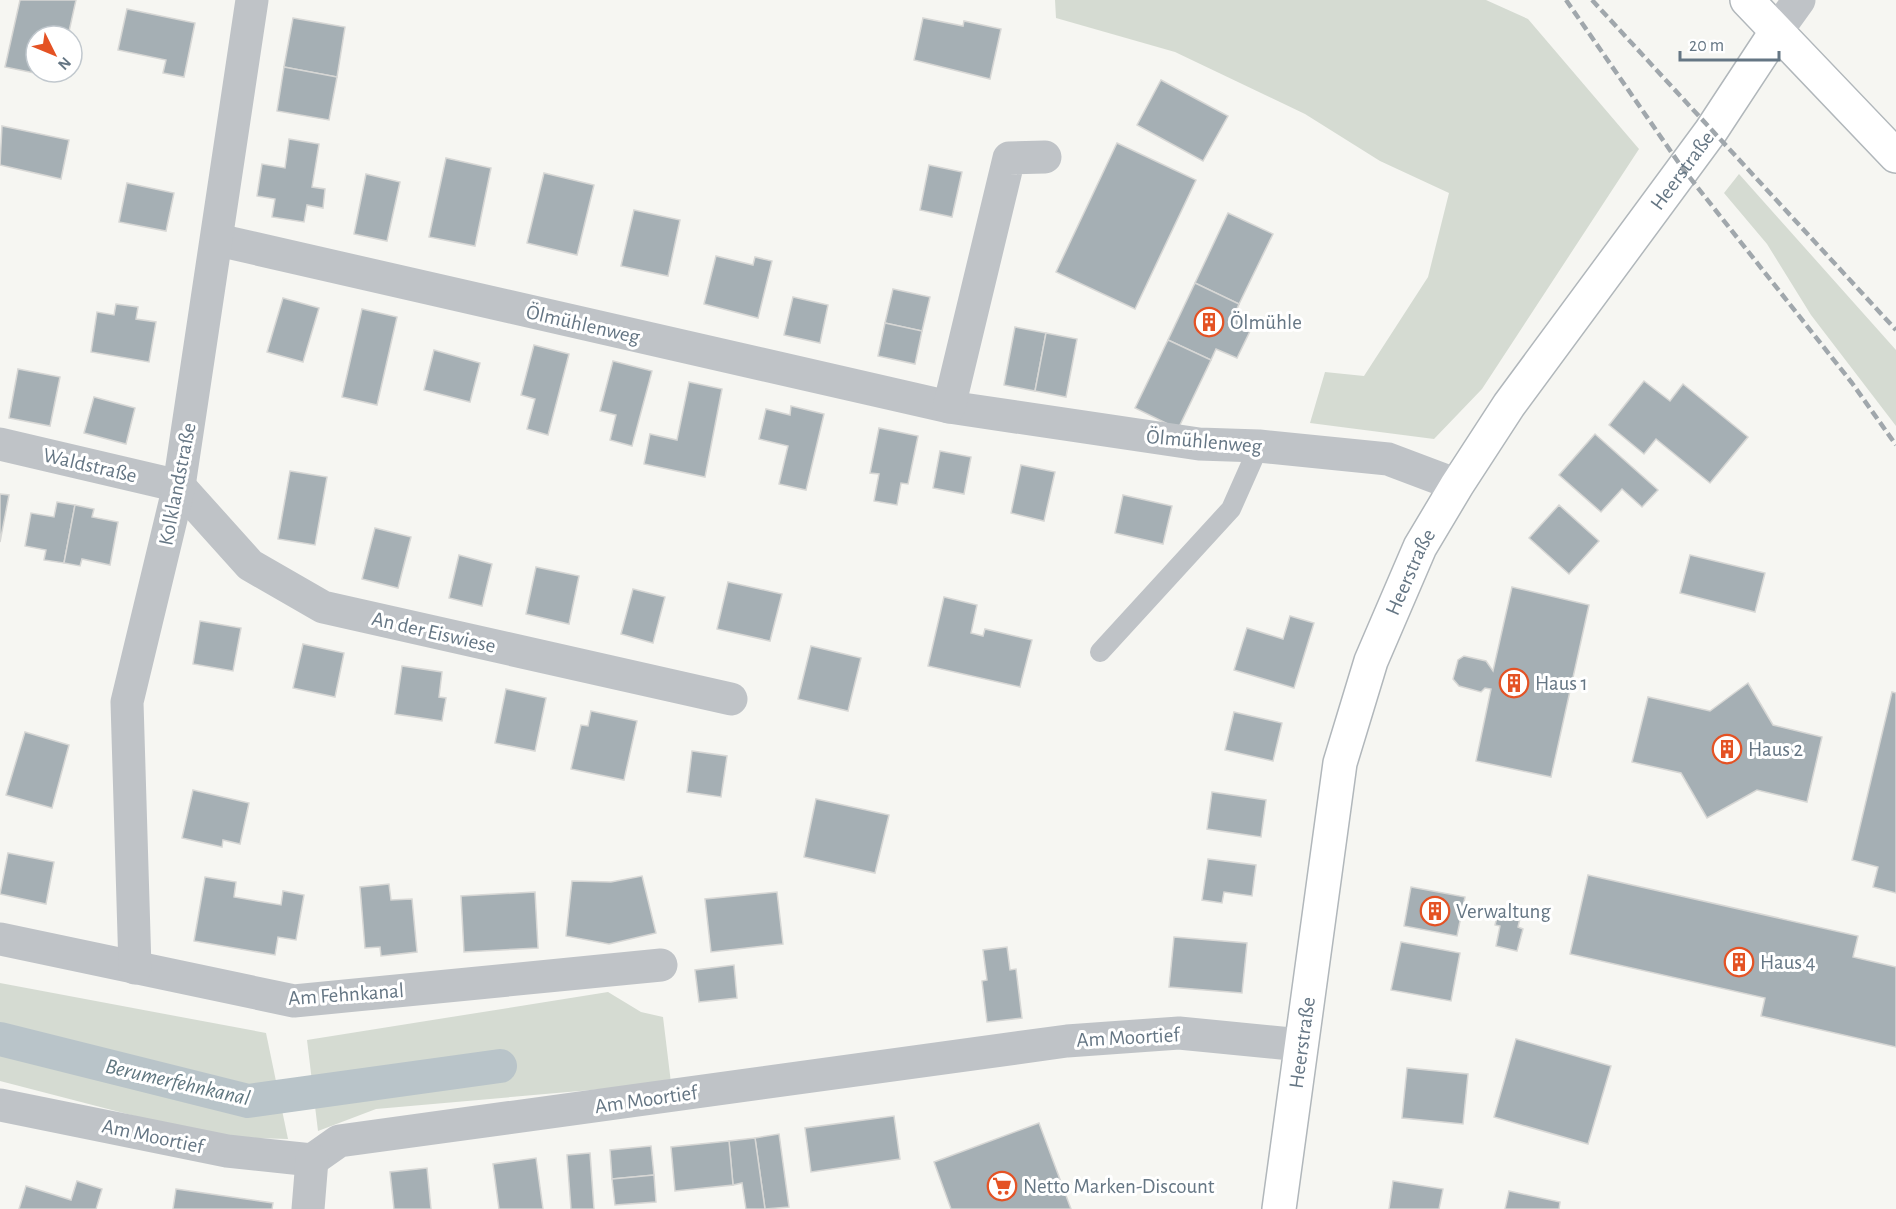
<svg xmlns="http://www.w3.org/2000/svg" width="1896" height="1209" viewBox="0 0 1896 1209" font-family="'Alegreya Sans',sans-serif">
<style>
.green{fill:#d5dbd2}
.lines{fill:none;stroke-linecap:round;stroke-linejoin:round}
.canal{stroke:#b9c4c9;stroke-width:34}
.building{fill:#a5afb4;stroke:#d7d7d5;stroke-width:1.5}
.secondary-casing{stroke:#b1b7bb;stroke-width:36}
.lane{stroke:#bfc3c7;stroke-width:20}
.street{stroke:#bfc3c7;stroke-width:33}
.secondary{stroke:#fff;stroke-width:33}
.rail{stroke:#a0a7ac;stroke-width:4.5;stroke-dasharray:9 4.5;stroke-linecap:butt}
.labels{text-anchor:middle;stroke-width:6;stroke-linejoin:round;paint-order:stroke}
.street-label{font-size:21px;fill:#657684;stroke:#fff}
.poi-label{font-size:21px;fill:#657684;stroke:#fff;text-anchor:start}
.water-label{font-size:22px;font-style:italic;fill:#607780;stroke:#fff}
</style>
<rect width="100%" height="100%" fill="#f6f6f2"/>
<g class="green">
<polygon points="1055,0 1486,0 1528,19 1639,149 1482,389 1434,439 1310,423 1325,372 1364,376 1428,277 1449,193 1380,161 1305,114 1175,52 1056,18"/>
<polygon points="1739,174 1896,350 1896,426 1811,315 1767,244 1724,193"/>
<polygon points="0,983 266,1033 288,1139 216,1137 0,1081"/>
<polygon points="608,992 641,1012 663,1017 671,1083 376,1109 318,1131 307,1040"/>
</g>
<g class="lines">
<polyline class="canal" points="0,1039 248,1101 500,1066"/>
</g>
<g class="building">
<polygon points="20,0 76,0 68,36 36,36 36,72 60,72 59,78 5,67"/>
<polygon points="127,9 195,23 184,77 163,73 166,60 118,50"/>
<polygon points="293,18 345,27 337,77 284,67"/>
<polygon points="923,18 963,26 964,21 1001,29 990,79 914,60"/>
<polygon points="284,67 337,77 329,120 277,111"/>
<polygon points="1161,80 1228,116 1203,161 1137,125"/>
<polygon points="2,126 69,140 61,179 0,165"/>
<polygon points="289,139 319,144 312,187 325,189 323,208 307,205 304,222 272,217 275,199 257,196 262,164 285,168"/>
<polygon points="1117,143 1196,180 1135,309 1056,272"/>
<polygon points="446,158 491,168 475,246 429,237"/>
<polygon points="929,165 962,172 952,217 920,210"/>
<polygon points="544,173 594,185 577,255 527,243"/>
<polygon points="366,174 400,182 387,241 354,234"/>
<polygon points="127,183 174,193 166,231 119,222"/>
<polygon points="634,210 680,220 668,276 621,266"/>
<polygon points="1228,213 1273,234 1239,304 1195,283"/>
<polygon points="716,256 753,265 755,257 772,261 758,318 704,304"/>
<polygon points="1195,283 1239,304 1233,318 1252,327 1237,358 1216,349 1211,360 1168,340"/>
<polygon points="893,289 930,297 922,331 885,323"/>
<polygon points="793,297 828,305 820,343 784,335"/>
<polygon points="283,298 319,308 303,362 267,352"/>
<polygon points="116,304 138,307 136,319 156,322 149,362 91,352 97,312 114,315"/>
<polygon points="362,309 397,317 377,405 342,397"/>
<polygon points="885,323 922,331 915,364 878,356"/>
<polygon points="1015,327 1046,333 1035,391 1004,385"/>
<polygon points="1046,333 1077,339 1066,397 1035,391"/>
<polygon points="1168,340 1211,360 1178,429 1135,408"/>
<polygon points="534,345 569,354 548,435 527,429 535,399 521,395"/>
<polygon points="434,350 480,363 470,402 424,390"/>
<polygon points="613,361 652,371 632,446 610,440 616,415 600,411"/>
<polygon points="18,369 60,377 50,426 9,418"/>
<polygon points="1644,381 1670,401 1683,384 1748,437 1710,483 1656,439 1644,454 1609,425"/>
<polygon points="689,382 722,389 705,477 644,464 650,434 677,440"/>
<polygon points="94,397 135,408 126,444 84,433"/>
<polygon points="791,406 824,414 806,490 779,484 788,446 759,439 766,409 790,415"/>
<polygon points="879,428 918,436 908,484 901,483 897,505 874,501 879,474 870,473"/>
<polygon points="1595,434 1658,490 1642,507 1622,489 1601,512 1559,475"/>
<polygon points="940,451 971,457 964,494 933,488"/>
<polygon points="1021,465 1055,472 1044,521 1011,513"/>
<polygon points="290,471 327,477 315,545 278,539"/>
<polygon points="0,494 9,495 0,542"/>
<polygon points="1123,495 1172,506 1163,544 1115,533"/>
<polygon points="57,502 75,505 64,563 44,560 46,550 25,546 31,513 54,517"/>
<polygon points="75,505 94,509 92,517 118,522 110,565 82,559 80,566 64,563"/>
<polygon points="1559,505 1599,541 1569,574 1529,538"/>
<polygon points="375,528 411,537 398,588 362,579"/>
<polygon points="459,555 492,564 482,606 449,598"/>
<polygon points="1690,555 1765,573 1755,612 1680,593"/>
<polygon points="536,567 579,576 569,624 526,614"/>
<polygon points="728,582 782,594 770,641 717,629"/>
<polygon points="1512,587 1589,605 1551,777 1476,761 1491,689 1485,688 1481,692 1459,686 1453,679 1458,660 1464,656 1486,661 1493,671"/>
<polygon points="633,589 665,597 653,643 621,634"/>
<polygon points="944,597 977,605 971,633 983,636 985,629 1032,640 1020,687 928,666"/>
<polygon points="1290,616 1314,623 1294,688 1234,670 1247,628 1283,639"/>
<polygon points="200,621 241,628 233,671 193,664"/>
<polygon points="303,644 344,653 335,697 293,688"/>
<polygon points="811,646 861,658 848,711 798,699"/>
<polygon points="402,666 442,672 439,697 446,698 442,721 395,714"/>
<polygon points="1748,683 1773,725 1822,737 1807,802 1757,790 1707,818 1681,773 1632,762 1648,697 1710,711"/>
<polygon points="506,689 546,698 535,751 495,743"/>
<polygon points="1892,692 1896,693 1896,893 1873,887 1878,867 1852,860"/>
<polygon points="591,711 637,721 624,780 571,769 581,725 588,726"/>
<polygon points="1234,712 1282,723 1273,761 1225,750"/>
<polygon points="25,732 69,745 52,808 6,795"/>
<polygon points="692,751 727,756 721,797 687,792"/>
<polygon points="193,790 249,803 240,844 223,840 222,847 182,838"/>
<polygon points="1212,792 1266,800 1261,837 1207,829"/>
<polygon points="816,799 889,815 875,873 804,857"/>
<polygon points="8,853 54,862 46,904 0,894"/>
<polygon points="1208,859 1256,865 1252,896 1224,892 1222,903 1202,900"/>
<polygon points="1588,875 1858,936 1853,957 1896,967 1896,1047 1761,1016 1765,998 1570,954"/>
<polygon points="642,876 656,933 609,944 566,936 572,881 611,882"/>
<polygon points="205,877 236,882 234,897 281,905 283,891 304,895 296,940 278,937 275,955 194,941"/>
<polygon points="389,884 391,900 412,899 417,952 381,956 380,947 365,948 360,887"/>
<polygon points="1411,887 1465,897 1457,936 1404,926"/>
<polygon points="535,892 538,948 464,952 461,896"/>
<polygon points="777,892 783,944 711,952 705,899"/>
<polygon points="1499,909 1521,914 1518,927 1523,929 1517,951 1496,946 1500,926 1495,925"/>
<polygon points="1174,937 1247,943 1242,993 1169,987"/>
<polygon points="1401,942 1460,953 1451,1001 1391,990"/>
<polygon points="1007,947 1010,970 1016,969 1022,1018 987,1022 982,981 987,980 983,950"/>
<polygon points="734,965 737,998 699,1002 695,970"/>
<polygon points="1516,1039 1611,1066 1588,1144 1494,1117"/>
<polygon points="1407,1068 1468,1074 1463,1124 1402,1118"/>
<polygon points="894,1116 900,1159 811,1172 805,1128"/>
<polygon points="1039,1123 1071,1209 951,1209 934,1162"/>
<polygon points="779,1134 789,1207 765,1209 755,1138"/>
<polygon points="755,1138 765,1209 746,1209 742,1183 733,1185 729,1141"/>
<polygon points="729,1141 733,1185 675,1191 671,1147"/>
<polygon points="651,1146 654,1175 612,1179 610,1150"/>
<polygon points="590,1153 594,1209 571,1209 567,1155"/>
<polygon points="536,1158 543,1209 499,1209 493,1164"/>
<polygon points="427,1168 431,1209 394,1209 390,1172"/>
<polygon points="654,1175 656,1202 615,1205 612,1179"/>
<polygon points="77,1181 102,1189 96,1209 19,1209 26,1186 71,1200"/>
<polygon points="1393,1181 1443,1189 1439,1209 1389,1209"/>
<polygon points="176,1189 273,1203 272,1209 173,1209"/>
<polygon points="1509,1191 1560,1202 1559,1209 1505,1209"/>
</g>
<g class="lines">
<g class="secondary-casing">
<g id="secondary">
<polyline points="1747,0 1896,156"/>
<path id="s1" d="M 1279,1209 L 1340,763 L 1371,661 L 1420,547 L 1457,485 L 1509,405 L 1711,131 L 1776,32"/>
</g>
</g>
<polyline class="lane" points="1100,652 1231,509 1259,446"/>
<g class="street">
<polyline points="1776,32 1799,0"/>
<polyline points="218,240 949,407 1199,444 1259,446 1388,459 1457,485"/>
<polyline points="949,407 1009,158 1045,157"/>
<polyline points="0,444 179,486 250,565 323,607 731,699"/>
<polyline points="0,939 294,1001 661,965"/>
<polyline points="135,968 127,702 179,486 252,0"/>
<polyline points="0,1105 227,1151 312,1160 339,1141 1067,1041 1179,1033 1301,1045"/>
<polyline points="308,1209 312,1160"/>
</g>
<use href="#secondary" class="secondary"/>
<g class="rail">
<polyline points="1566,0 1683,169 1852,383 1896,445"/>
<polyline points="1592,0 1896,330"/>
</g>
</g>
<defs>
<g id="building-ring" transform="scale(1.5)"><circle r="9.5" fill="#fff" stroke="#e45224" stroke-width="1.5"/><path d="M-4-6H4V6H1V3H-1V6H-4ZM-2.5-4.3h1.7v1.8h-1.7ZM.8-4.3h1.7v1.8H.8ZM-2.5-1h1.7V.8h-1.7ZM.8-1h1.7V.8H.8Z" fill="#e45224"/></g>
<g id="supermarket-ring" transform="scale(1.5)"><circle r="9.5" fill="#fff" stroke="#e45224" stroke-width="1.5"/><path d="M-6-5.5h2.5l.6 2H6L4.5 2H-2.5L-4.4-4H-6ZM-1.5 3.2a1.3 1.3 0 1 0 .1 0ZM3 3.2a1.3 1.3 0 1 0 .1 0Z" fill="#e45224"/></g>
</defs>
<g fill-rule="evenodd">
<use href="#building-ring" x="1209" y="322"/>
<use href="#building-ring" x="1514" y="683"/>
<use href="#building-ring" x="1727" y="749"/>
<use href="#building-ring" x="1435" y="911"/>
<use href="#building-ring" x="1739" y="962"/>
<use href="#supermarket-ring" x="1002" y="1186"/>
</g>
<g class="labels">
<g class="street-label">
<text dy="7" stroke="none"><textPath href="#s1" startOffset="1140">Heerstraße</textPath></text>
<text transform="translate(583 324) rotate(13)" y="7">Ölmühlenweg</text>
<text transform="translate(1204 441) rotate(5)" y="7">Ölmühlenweg</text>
<text transform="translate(90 465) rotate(13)" y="7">Waldstraße</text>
<text transform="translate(177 484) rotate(-79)" y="7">Kolklandstraße</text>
<text dy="7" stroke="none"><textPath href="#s1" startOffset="654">Heerstraße</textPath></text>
<text transform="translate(434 632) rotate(13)" y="7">An der Eiswiese</text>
<text transform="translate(346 994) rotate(-4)" y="7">Am Fehnkanal</text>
<text transform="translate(1128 1037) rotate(-3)" y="7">Am Moortief</text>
<text dy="7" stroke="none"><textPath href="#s1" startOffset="168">Heerstraße</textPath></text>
<text transform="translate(646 1099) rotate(-8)" y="7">Am Moortief</text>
<text transform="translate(153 1136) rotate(12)" y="7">Am Moortief</text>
</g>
<g class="poi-label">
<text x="1230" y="329">Ölmühle</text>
<text x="1535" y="690">Haus 1</text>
<text x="1748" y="756">Haus 2</text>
<text x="1456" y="918">Verwaltung</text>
<text x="1760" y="969">Haus 4</text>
<text x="1023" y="1193">Netto Marken-Discount</text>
</g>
<g class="water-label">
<text transform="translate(178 1081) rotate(13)" y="8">Berumerfehnkanal</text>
</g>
</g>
<g transform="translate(54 54) rotate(133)"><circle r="28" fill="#ffffff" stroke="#c1c8ce" stroke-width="1.5"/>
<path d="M0-4.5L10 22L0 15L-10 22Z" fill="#e45224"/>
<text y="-9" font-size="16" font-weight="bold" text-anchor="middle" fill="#657684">N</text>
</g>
<path d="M1680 51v9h99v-9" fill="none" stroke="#657684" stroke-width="3"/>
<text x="1689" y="51" font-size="18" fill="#657684" stroke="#ffffff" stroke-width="4.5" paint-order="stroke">20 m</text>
</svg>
